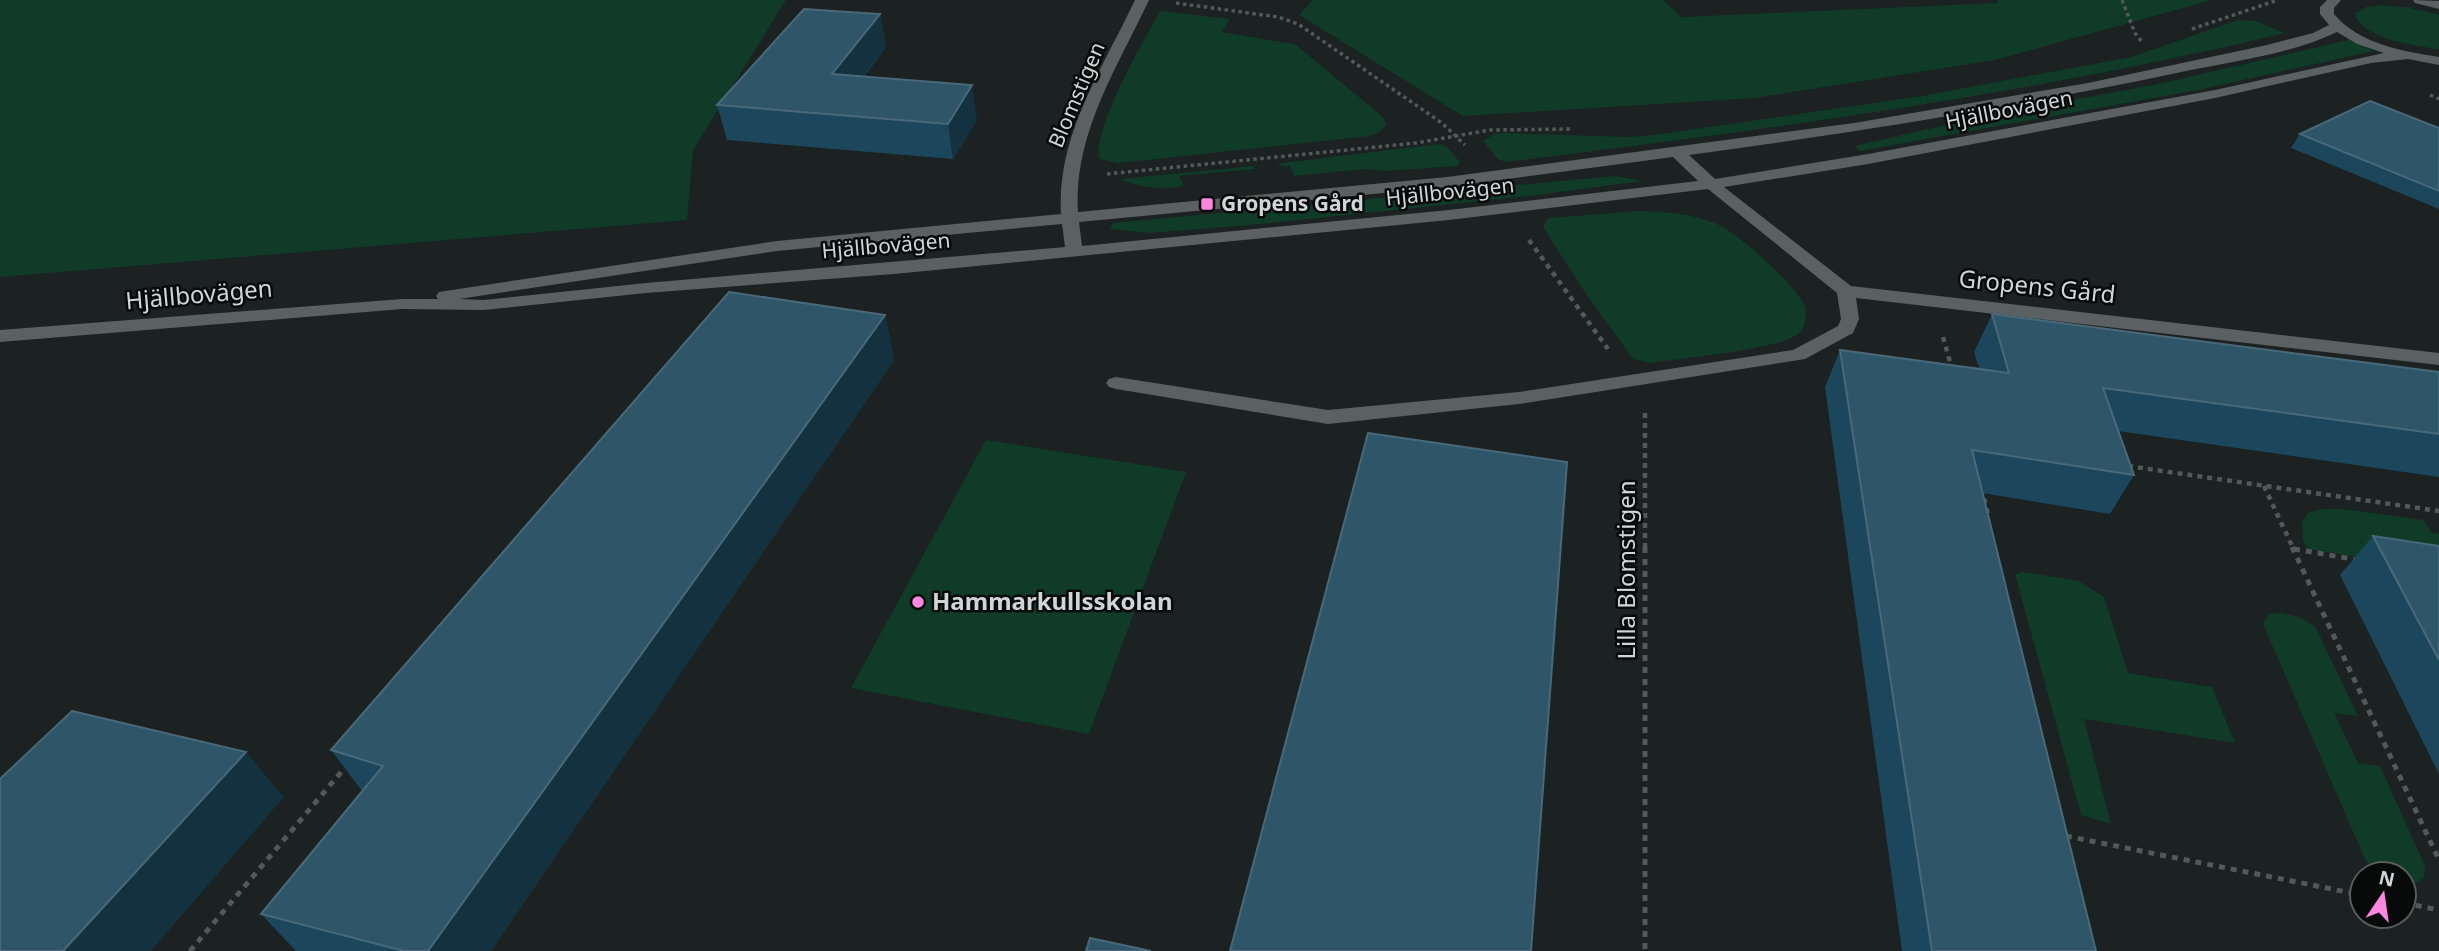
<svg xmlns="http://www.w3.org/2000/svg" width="2439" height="951" viewBox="0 0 2439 951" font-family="'Noto Sans',sans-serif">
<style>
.green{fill:#0f3b28}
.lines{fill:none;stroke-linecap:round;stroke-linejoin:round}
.path-far2{stroke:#535859;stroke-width:3.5;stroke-dasharray:3.5 3.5;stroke-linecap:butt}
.path-far1{stroke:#535859;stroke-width:4.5;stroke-dasharray:5 5;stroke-linecap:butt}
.path{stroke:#535859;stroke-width:5;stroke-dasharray:6 6;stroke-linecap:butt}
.minor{fill:#5b6162;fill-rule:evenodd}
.wall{fill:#1c465c}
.shaded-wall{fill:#14313f}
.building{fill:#2f5569;stroke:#49697a;stroke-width:2}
.poi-dot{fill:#fd86e1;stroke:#080a0a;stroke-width:2.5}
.labels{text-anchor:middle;stroke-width:5;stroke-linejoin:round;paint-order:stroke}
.far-street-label{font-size:21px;fill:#d2d5d6;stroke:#080a0a}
.far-poi-label{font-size:21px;font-weight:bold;fill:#d2d5d6;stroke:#080a0a;text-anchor:start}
.street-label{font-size:24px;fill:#d2d5d6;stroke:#080a0a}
.poi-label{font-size:24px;font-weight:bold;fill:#d2d5d6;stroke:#080a0a;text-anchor:start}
</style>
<rect width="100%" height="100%" fill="#1c2122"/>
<g class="green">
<polygon points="0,0 786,0 693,150 687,220 0,277"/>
<polygon points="1313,0 1663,0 1681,17 1998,3 1997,0 2212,0 1995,60 1755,98 1463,116 1299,15"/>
<path d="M 2382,5 L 2411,8 L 2439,15 L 2439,49 C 2418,47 2359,38 2355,13 L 2366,7 Z"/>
<path d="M 1160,11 L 1230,19 L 1222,32 L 1295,44 L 1384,118 L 1386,125 L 1381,131 L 1370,136 L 1118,163 L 1099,159 C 1094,126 1143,42 1160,11 Z"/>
<path d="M 2238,20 L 2255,21 L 2285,33 C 2028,95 1766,130 1505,162 L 1498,159 L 1483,141 L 1494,134 L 1503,133 L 1630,137 L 1654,135 L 1922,96 L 2131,57 Z"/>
<polygon points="2348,40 2374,51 2198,90 1860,151 1854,146 1981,117 2163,83"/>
<polygon points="1439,144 1447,147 1460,162 1457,166 1386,171 1365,169 1294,176 1290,166 1277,166 1282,163"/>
<path d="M 1253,166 L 1255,169 L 1179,176 L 1184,186 C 1162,190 1140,188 1120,179 Z"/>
<polygon points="1615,176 1644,181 1529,196 1250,225 1149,233 1110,229 1113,223"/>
<path d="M 1638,211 C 1666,212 1691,213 1717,224 C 1738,233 1794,284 1804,304 C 1808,313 1806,327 1798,334 C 1778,350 1681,358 1651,363 L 1633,359 L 1586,294 L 1543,227 L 1548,218 Z"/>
<polygon points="986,440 1186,472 1089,734 851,688"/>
<polygon points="2322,509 2342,509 2424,520 2432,533 2439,534 2439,569 2308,549 2303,540 2302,521 2308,513"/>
<polygon points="2023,572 2079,581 2104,597 2128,673 2212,687 2235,743 2084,719 2111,824 2081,815 2016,578 2016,574"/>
<path d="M 2282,613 L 2299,617 L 2315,626 L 2358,716 L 2334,713 L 2358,763 L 2380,766 L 2425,866 L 2424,878 L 2417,882 L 2404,882 L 2404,874 C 2387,874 2374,875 2365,859 L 2263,624 L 2269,614 Z"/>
</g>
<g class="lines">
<g class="path-far2">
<polyline points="2122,0 2135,33 2143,43"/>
<polyline points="1176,3 1278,17 1298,24 1442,123 1465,145"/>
<polyline points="2192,29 2278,0"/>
<polyline points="2430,95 2439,99"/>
<polyline points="1107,174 1416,143 1490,130 1571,129"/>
</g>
<g class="path-far1">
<polyline points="1529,240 1608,349"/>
<polyline points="1943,337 1952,369"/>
<polyline points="1645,413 1645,548"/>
<polyline points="2128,466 2439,511"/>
<polyline points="2264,486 2293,548"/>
<polyline points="1982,489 1988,515"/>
</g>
<g class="path">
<polyline points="1645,547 1645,951"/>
<polyline points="2292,547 2439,860"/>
<polyline points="2294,549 2358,560"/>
<polyline points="2066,836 2362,895"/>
<polyline points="2404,903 2439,910"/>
<polyline points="190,951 342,771"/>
</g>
<g class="minor">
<path d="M 1135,0 L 1149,0 C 1117,68 1073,135 1078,212 L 1447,177 L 1854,123 L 2088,83 L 2267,45 L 2313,33 L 2329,25 L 2320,14 L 2320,7 L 2327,0 L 2341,0 L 2334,8 L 2334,14 C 2359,44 2402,51 2439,57 L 2439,65 L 2408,59 L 2371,63 L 2215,98 L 1868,164 L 1724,187 L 1851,286 L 2439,353 L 2439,365 L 1856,298 L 1859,319 L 1853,333 L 1805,359 L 1519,404 L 1328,424 L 1116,389 L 1109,387 L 1106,383 L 1109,379 L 1116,377 L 1328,410 L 1519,392 L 1793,350 L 1838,326 L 1841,319 L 1837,293 L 1708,189 L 1449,220 L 894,274 L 646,293 L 484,310 L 402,309 L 0,342 L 0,330 L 402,299 L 438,299 L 436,296 L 439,292 L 445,291 L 777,241 L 1061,214 C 1056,136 1103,68 1135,0 ZM 2337,32 L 2357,44 L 2384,53 L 2215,90 L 1868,154 L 1715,179 L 1689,155 C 1849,133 2009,108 2167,75 C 2220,63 2288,56 2337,32 ZM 1673,157 L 1698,181 L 1449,210 L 1082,246 L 1079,222 L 1447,187 ZM 1062,224 L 1065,247 L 646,283 L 484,300 L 459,299 L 777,251 Z"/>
<polygon points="2413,0 2439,1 2439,9 2415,3"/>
</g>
</g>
<g class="wall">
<polygon points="880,14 886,47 864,77 977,120 953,159 727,140 717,105"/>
<polygon points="2439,128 2439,209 2291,148 2300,134"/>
<polygon points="1992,314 2439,372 2439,477 2118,431 2134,475 2110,514 1982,493 2096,951 1902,951 1825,387 1840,350 1979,368 1974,352"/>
<polygon points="885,315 894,360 491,951 296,951 261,914 362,791 331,750"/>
<polygon points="2373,536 2439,546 2439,774 2340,575"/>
</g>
<g class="shaded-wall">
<polygon points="880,14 886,47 839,108 832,74"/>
<polygon points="972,85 977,120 953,159 948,124"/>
<polygon points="885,315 894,360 491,951 428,951"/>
<polygon points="246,752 284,797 151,951 63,951"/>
</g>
<g class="building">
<polygon points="804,9 880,14 832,74 972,85 948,124 717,105"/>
<polygon points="2370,101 2439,128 2439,191 2300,134"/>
<polygon points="729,292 885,315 428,951 404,951 261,914 383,766 331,750"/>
<polygon points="1992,314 2439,372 2439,434 2103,388 2134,475 1972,450 2096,951 1932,951 1840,350 2009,373"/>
<polygon points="1368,433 1567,462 1531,951 1230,951"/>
<polygon points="2373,536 2439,546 2439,660"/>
<polygon points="72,711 246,752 63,951 0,951 0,779"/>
<polygon points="1090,938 1151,951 1086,951"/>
</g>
<g class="poi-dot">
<rect x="1200" y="197" width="14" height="14" rx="3.5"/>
<circle cx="918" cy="602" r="7"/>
</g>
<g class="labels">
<g class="far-street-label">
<text transform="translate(1077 95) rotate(-67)" y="7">Blomstigen</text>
<text transform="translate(2009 110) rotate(-11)" y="7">Hjällbovägen</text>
<text transform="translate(1450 192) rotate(-6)" y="7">Hjällbovägen</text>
<text transform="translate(886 246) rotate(-5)" y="7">Hjällbovägen</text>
</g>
<g class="far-poi-label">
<text x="1221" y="211">Gropens Gård</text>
</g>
<g class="street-label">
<text transform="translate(2037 287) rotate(6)" y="8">Gropens Gård</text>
<text transform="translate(199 295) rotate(-5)" y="8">Hjällbovägen</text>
<text transform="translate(1627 570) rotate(-90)" y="8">Lilla Blomstigen</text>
</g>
<g class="poi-label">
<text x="932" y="610">Hammarkullsskolan</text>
</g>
</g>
<g transform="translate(2383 895) rotate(13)"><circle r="33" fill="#080a0a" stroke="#595b5c" stroke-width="2"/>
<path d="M0-5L12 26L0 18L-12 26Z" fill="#fd86e1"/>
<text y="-10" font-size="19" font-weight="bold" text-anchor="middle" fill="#d2d5d6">N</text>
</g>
</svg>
